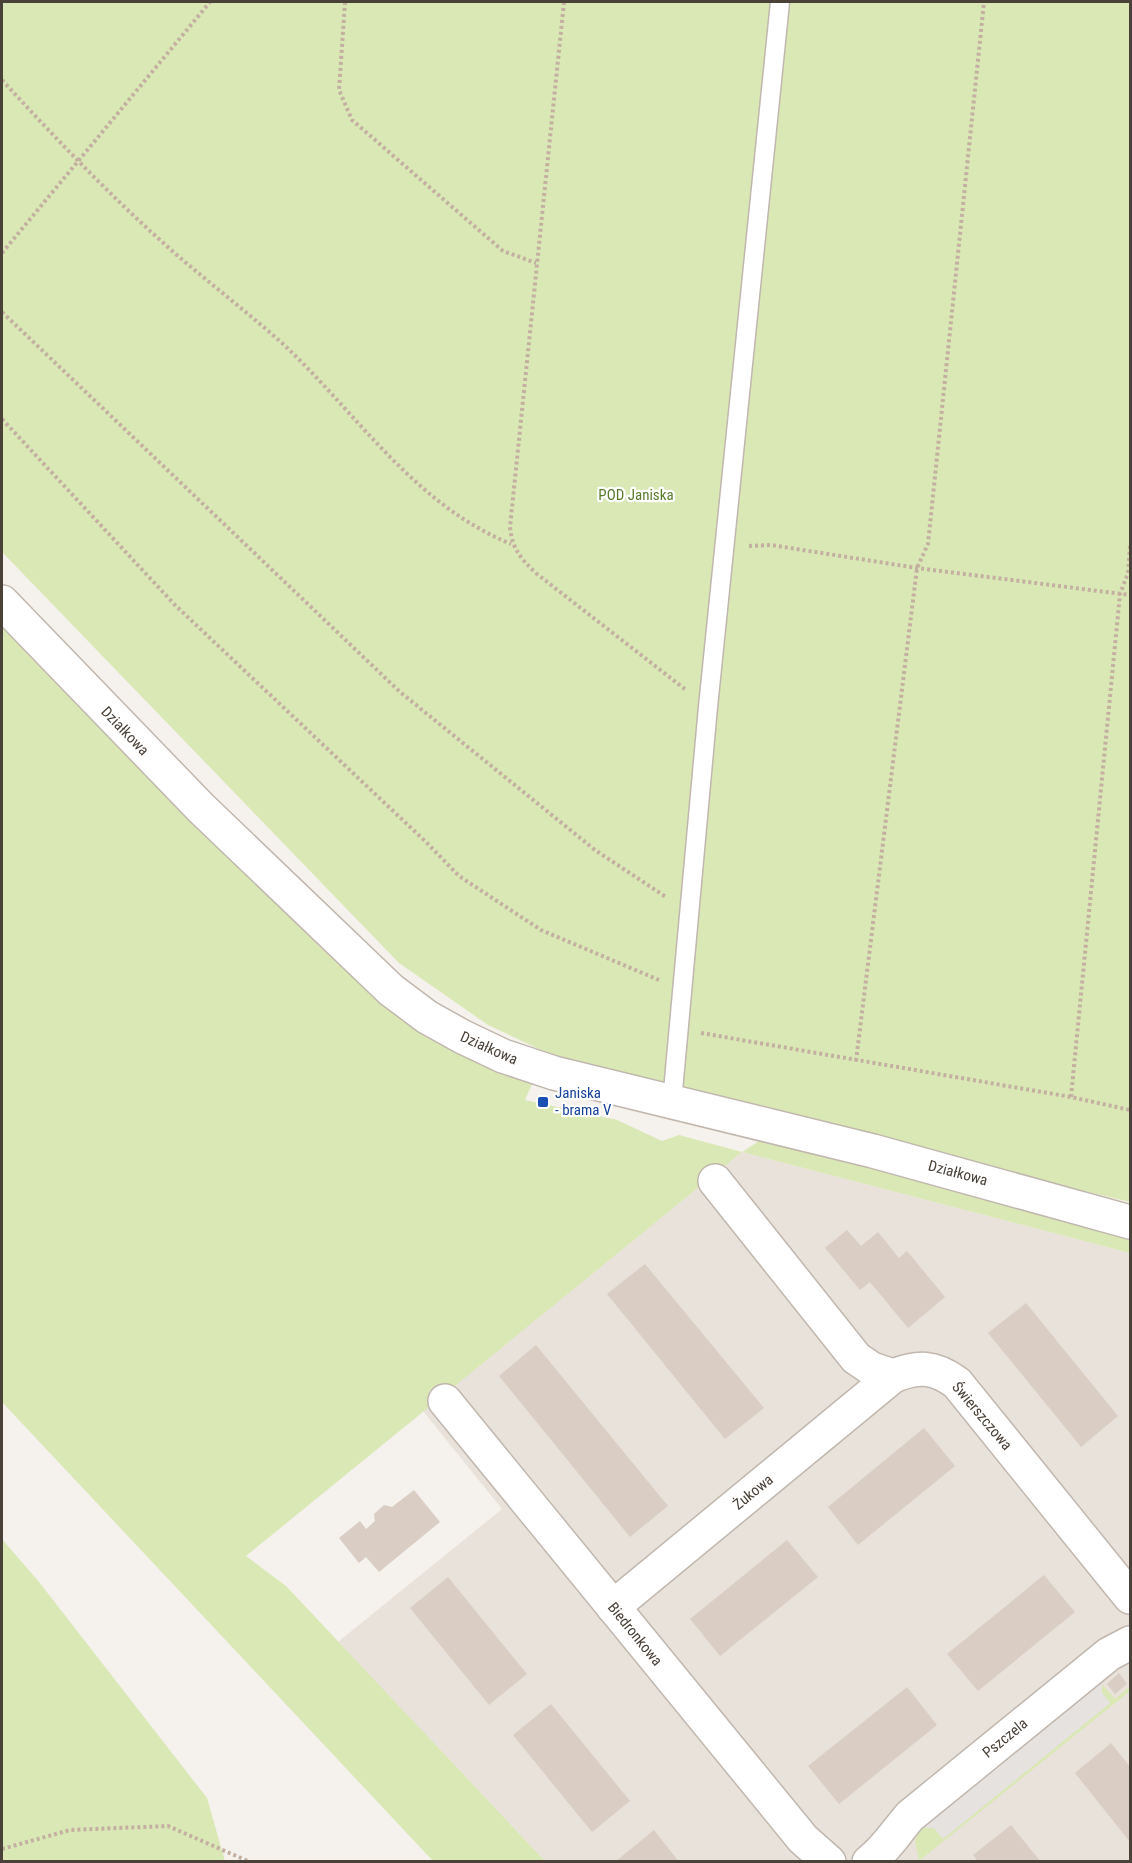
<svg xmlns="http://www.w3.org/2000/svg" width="1132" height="1863" viewBox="0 0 1132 1863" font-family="'Roboto Condensed',sans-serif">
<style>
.residential{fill:#e9e2da}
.green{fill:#dae8b6}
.parking{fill:#e5e2e0}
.building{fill:#dacec4}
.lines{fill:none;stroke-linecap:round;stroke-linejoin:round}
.service-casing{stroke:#c1b7ae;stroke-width:21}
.minor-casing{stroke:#c1b7ae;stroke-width:36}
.path{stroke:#c3b0a0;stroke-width:4;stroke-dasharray:3 3;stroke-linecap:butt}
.service{stroke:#fff;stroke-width:18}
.minor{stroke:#fff;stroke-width:33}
.transit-dot{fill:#1a4fb4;stroke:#fff;stroke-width:2}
.labels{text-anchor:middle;stroke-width:4.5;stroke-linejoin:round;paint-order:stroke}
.park-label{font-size:15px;fill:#587c2c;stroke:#fff}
.street-label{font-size:15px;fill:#4a4139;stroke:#fff}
.transit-label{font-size:15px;fill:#164399;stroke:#fff;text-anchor:start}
</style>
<rect width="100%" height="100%" fill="#f5f1ec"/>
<polygon class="residential" points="742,1152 1130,1253 1130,1861 545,1861 338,1642 502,1509 423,1411"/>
<g class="green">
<polygon points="2,2 1130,2 1130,1202 874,1140 556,1057 488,1025 399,963 2,552"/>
<polygon points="2,619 184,809 533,1082 525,1100 617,1120 662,1141 679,1135 742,1152 764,1138 1130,1235 1130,1253 742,1152 246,1556 286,1586 545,1861 433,1861 2,1402"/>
<polygon points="2,1539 39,1582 207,1798 225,1861 2,1861"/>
<polygon points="1102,1684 1115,1699 1130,1686 1130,1691 919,1861 915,1842 920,1827 934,1828 944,1838 1110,1703 1102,1693"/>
</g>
<polygon class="parking" points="1102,1679 1102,1693 1110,1703 943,1839 934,1828 920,1827"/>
<g class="building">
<polygon points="847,1230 861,1246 878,1232 899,1258 907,1251 945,1297 908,1328 870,1282 860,1290 825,1248"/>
<polygon points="645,1264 764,1408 725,1439 607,1294"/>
<polygon points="1026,1303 1118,1416 1081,1447 988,1333"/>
<polygon points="536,1345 668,1506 630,1537 499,1376"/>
<polygon points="924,1428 955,1466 858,1545 828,1507"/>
<polygon points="414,1490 440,1522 379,1572 366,1557 359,1563 339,1538 360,1521 366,1529 375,1521 374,1514 384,1505 392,1507"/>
<polygon points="787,1540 818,1577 720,1656 690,1619"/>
<polygon points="1044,1575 1075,1612 978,1691 947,1654"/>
<polygon points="448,1577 527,1674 489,1705 410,1608"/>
<polygon points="1119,1673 1127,1684 1115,1694 1107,1684"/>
<polygon points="907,1687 937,1725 839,1804 808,1766"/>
<polygon points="551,1704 630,1801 592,1832 513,1735"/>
<polygon points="1111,1743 1130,1767 1130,1842 1075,1773"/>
<polygon points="1011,1825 1041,1862 978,1862 973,1855"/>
<polygon points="654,1830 679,1862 615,1862"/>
</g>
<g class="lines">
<g class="service-casing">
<polyline id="service" points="672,1102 708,707 780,2"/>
</g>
<g class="minor-casing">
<g id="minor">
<polyline points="2,602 201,808 391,990 427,1017 463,1037 503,1056 554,1073 873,1151 1130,1222"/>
<path d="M 715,1181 L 856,1358 L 872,1369 L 893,1376 C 918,1366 934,1366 957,1383 L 1130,1597"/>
<polyline points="445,1401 803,1839 829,1862"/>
<polyline points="613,1607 893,1376"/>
<path d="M 869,1862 C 887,1848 896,1832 910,1816 L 1109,1654 L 1130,1643"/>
</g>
</g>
<g class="path">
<polyline points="345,2 339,90 352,120 503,251 536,263"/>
<path d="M 564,2 L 510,527 C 512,549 521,559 537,574 L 686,690"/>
<path d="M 2,80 C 58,141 115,201 178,256 C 212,285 248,313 282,343 C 357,413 413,504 511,544"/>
<polyline points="2,253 210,2"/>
<polyline points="2,312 400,692 595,850 666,897"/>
<polyline points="2,419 175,605 426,842 459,876 541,930 659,980"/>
<polyline points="749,546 771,545 917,568 1130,595"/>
<polyline points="701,1033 1071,1097 1130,1110"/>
<polyline points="856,1061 917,568 928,544 984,2"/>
<polyline points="1071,1097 1120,594 1128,573 1130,546"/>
<polyline points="2,1849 70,1830 168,1826 250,1862"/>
</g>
<use href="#service" class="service"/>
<use href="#minor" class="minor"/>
</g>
<rect class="transit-dot" x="537" y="1096" width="12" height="12" rx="3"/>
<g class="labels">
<g class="park-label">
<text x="636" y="500">POD Janiska</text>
</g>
<g class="street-label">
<text transform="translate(125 731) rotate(46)" y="5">Działkowa</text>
<text transform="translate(489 1048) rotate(24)" y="5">Działkowa</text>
<text transform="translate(958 1173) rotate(15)" y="5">Działkowa</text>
<text transform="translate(982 1416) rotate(50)" y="5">Świerszczowa</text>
<text transform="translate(753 1492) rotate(-39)" y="5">Żukowa</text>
<text transform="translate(635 1634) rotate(51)" y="5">Biedronkowa</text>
<text transform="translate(1005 1738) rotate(-39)" y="5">Pszczela</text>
</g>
<g class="transit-label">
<text x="555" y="1098">Janiska<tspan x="555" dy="17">- brama V</tspan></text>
</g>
</g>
<rect width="1132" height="1863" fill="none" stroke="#4a4139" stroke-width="6"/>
</svg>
